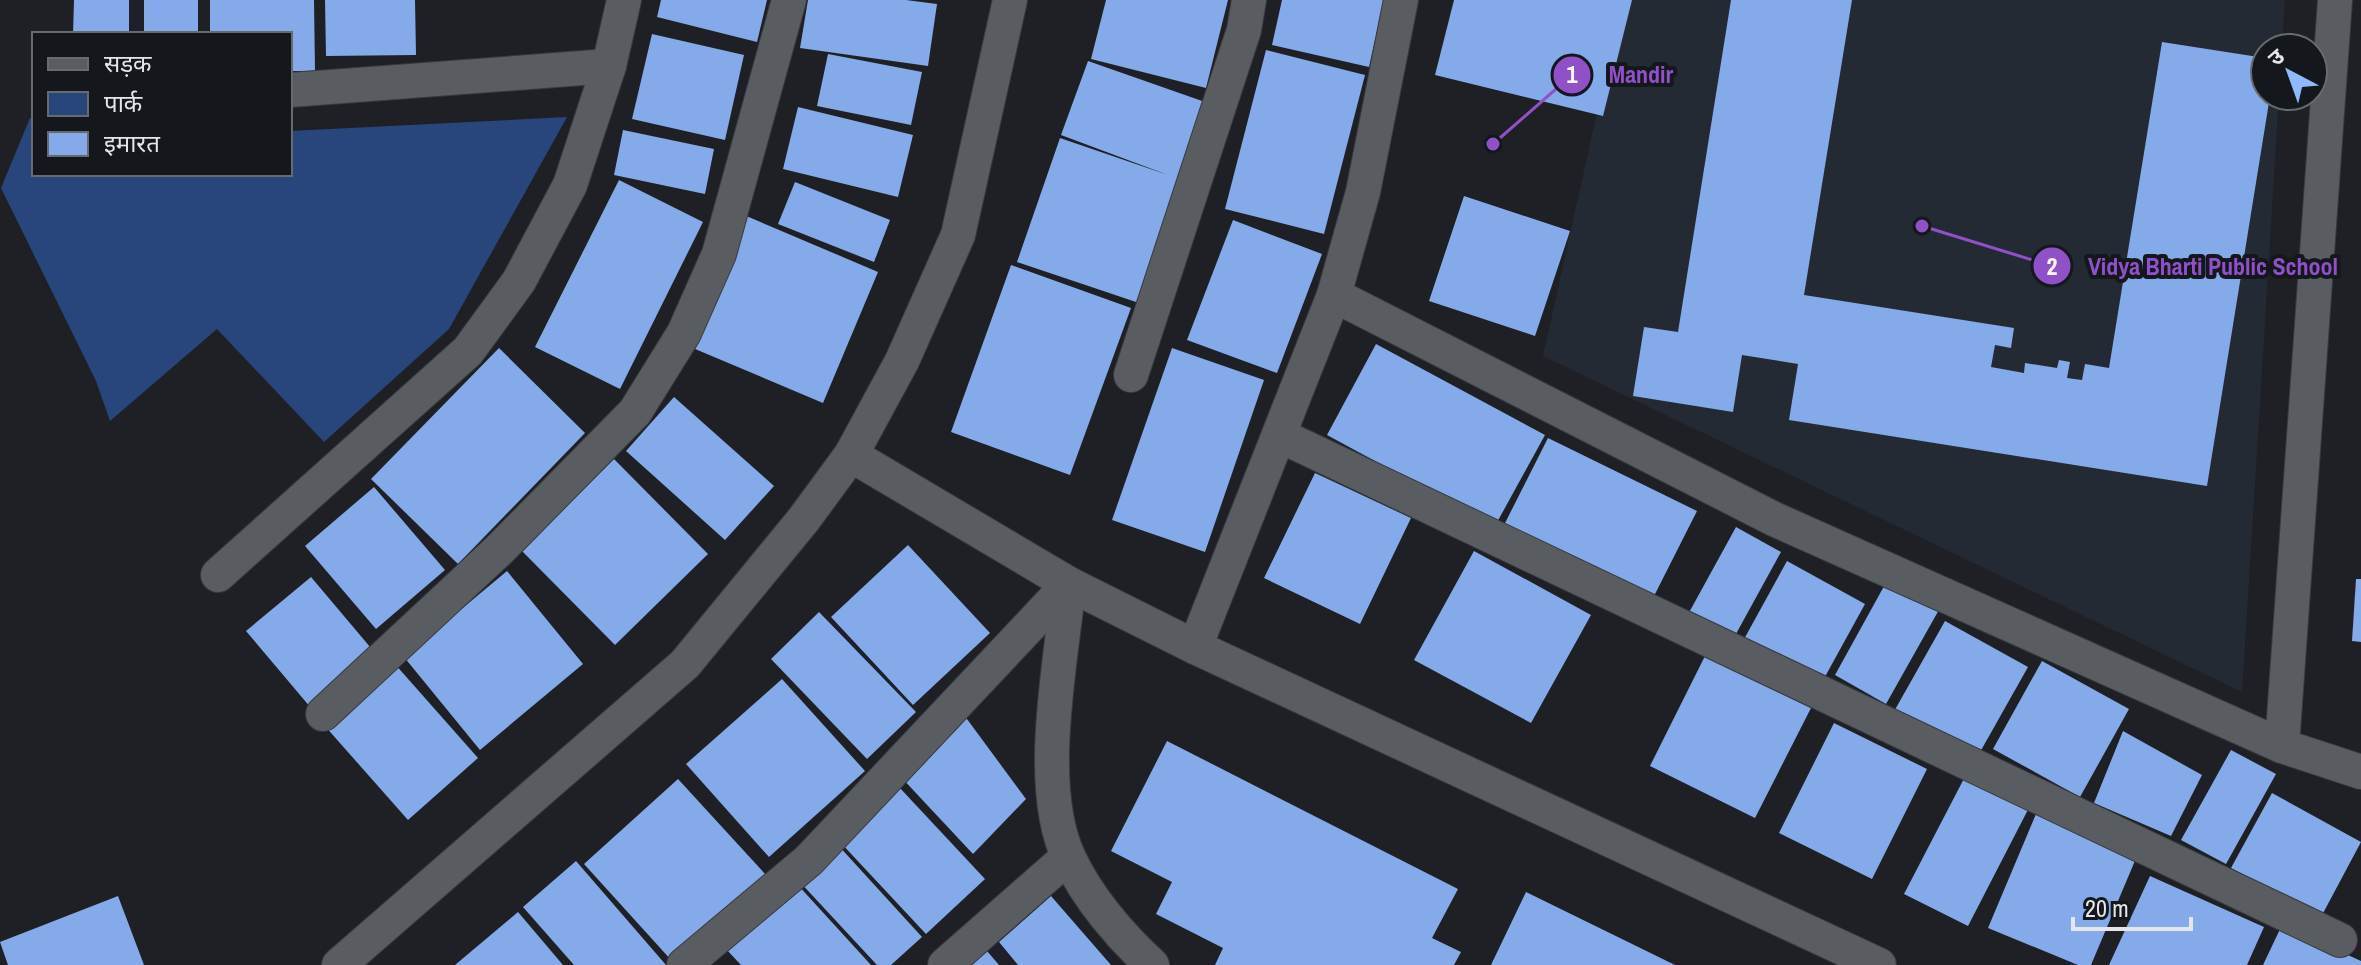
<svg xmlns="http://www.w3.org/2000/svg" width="2361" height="965" viewBox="0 0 2361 965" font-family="'Archivo Narrow','Noto Sans Devanagari',sans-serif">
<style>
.built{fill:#242a34}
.green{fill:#28467b}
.building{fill:#85aae9}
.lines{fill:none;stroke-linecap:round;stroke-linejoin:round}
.street-casing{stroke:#383a3e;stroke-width:36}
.street{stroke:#595c61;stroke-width:34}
.leader{fill:none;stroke:#9051c8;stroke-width:3}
.callout-dot{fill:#9051c8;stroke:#14171b;stroke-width:3}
.mark-label{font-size:24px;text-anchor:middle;font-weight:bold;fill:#fff}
.callout-label{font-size:24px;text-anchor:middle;font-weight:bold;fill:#9051c8;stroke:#14171b;stroke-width:8;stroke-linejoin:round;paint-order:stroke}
</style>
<rect width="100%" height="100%" fill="#1e2025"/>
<polygon class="built" points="1622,0 2285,0 2282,48 2265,48 2265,96 2279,96 2242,692 1543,356"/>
<polygon class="green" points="567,117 449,329 324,442 217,329 110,421 96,381 1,188 30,118 34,119 34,174 290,174 290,131"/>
<g class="building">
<polygon points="74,0 129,0 129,34 73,34"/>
<rect x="144" y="0" width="54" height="34"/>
<polygon points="210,0 314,0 315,71 290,71 290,34 210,34"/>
<polygon points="325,0 415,0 416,55 326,56"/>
<polygon points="661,0 767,0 757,42 657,17"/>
<polygon points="808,0 906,0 937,4 928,66 800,48"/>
<polygon points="1106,0 1228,0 1206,88 1091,59"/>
<polygon points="1282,0 1384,0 1369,67 1272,45"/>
<polygon points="1454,0 1632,0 1603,116 1435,75"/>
<polygon points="1731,0 1852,0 1804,295 2014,328 2011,348 1995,345 1991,367 2024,373 2025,363 2057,368 2059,360 2070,362 2067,378 2082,380 2085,364 2109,368 2162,42 2265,58 2265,96 2270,96 2207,486 1789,420 1798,364 1742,355 1733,412 1633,396 1644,327 1678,332"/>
<polygon points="652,34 744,55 725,140 632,119"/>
<polygon points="1266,50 1365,75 1324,234 1225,209"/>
<polygon points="828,54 922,72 911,125 817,106"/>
<polygon points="1088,61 1205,102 1139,303 1017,262 1060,138 1168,175 1061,135"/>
<polygon points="798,107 913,135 898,197 783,169"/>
<polygon points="623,130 714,149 705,194 614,175"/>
<polygon points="619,180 703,222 620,389 535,347"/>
<polygon points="795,182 890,220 874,262 778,224"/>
<polygon points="1464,196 1570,231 1535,336 1429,301"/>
<polygon points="744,215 878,272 823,403 688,346"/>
<polygon points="1233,220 1322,254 1277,373 1187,340"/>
<polygon points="1011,265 1131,308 1070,475 951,432"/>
<polygon points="1376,344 1545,435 1495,526 1327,435"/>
<polygon points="499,348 585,433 458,564 371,479"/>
<polygon points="1172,348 1264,380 1205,552 1112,520"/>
<polygon points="674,397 774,486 725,540 626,451"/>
<polygon points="1548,438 1697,511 1652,600 1503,527"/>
<polygon points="614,459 708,554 615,645 521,550"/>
<polygon points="1315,473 1411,518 1360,624 1264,578"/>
<polygon points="374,487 445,570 376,629 305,546"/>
<polygon points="1736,527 1781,552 1731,643 1686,618"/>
<polygon points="908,545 990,633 913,705 831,617"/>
<polygon points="1474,551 1591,615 1531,723 1414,660"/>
<polygon points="1787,561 1865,604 1821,684 1743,641"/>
<polygon points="507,571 583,664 480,750 404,657"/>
<polygon points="311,577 376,654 311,708 246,631"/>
<polygon points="1888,579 1940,608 1886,704 1835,675"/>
<polygon points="2356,579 2361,579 2361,642 2352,641"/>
<polygon points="819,612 916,712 867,759 771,659"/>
<polygon points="1945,621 2028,667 1975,761 1892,715"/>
<polygon points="1705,656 1811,708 1755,818 1650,766"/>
<polygon points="2042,661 2129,709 2080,797 1993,749"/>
<polygon points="394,663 478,758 408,820 324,725"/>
<polygon points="782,679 865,771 769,857 686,764"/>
<polygon points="964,715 1026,799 973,854 900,776"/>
<polygon points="1834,723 1927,769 1872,879 1779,833"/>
<polygon points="2123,731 2202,775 2171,836 2094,803"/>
<polygon points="1167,741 1458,889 1432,938 1461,952 1454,965 1215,965 1223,948 1156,914 1172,882 1111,851"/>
<polygon points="2231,750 2276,774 2226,864 2181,840"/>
<polygon points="1970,767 2033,800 1968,926 1904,894"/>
<polygon points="678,779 766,875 672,961 584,864"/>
<polygon points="899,787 985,879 926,934 840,842"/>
<polygon points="2272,793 2361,842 2321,917 2231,868"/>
<polygon points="2036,814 2137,856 2091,965 2078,965 1988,928"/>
<polygon points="837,844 922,937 891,965 877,965 798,880"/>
<polygon points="576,861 666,965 574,965 523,907"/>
<polygon points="2150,876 2264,927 2247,965 2109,965"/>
<polygon points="797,884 871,965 741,965 726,949"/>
<polygon points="1526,892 1675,965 1491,965"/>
<polygon points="118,896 144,965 8,965 0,942"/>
<polygon points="1051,896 1111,965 1018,965 999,942"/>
<polygon points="518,912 563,965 455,965"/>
<polygon points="2282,925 2361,961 2361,965 2263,965"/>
<polygon points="987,951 999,965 970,965"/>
</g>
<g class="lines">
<g class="street-casing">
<g id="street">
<polyline points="290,90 609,66"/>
<polyline points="1334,295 1774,519 2282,746 2361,772"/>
<polyline points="1131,375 1244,30 1249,0"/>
<polyline points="1281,436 2340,940"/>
<polyline points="851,455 1069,584 1195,647 1879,965"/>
<polyline points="218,575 468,351 519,281 570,185 609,66 624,0"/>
<path d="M 1069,584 C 1061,661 1035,787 1069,858 C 1087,897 1120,936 1152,965"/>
<polyline points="1195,647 1334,295 1363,192 1401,0"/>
<polyline points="323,714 499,550 635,412 684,333 719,254 789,0"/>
<polyline points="2282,746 2335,0"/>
<polyline points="339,965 685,664 804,519 851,455 902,361 958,235 1010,0"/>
<polyline points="684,965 809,860 1069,584"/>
<polyline points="945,965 1068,857"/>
</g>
</g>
<use href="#street" class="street"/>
</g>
<path class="leader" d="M1493 144L1572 75M1922 226L2052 266"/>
<g class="callout-dot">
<circle cx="1493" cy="144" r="8"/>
<circle cx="1922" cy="226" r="8"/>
<circle cx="1572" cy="75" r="20"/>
<circle cx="2052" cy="266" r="20"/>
</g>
<g class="mark-label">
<text x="1572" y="83">1</text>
<text x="2052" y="275">2</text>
</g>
<g class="callout-label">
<text x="1641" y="83">Mandir</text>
<text x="2213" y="275">Vidya Bharti Public School</text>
</g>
<rect x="32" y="32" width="260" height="144" fill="#14171b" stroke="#676a6e" stroke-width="2"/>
<rect x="48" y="58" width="40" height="12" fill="#595c61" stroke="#676a6e" stroke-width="2"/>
<text x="104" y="72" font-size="24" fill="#e4e6ea">सड़क</text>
<rect x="48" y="92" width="40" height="24" fill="#28467b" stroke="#676a6e" stroke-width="2"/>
<text x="104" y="112" font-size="24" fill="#e4e6ea">पार्क</text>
<rect x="48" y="132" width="40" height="24" fill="#85aae9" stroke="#676a6e" stroke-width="2"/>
<text x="104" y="152" font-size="24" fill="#e4e6ea">इमारत</text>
<g transform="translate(2289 72) rotate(319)"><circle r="38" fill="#14171b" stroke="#676a6e" stroke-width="2"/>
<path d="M0-6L14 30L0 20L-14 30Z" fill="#8fb8fd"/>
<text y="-12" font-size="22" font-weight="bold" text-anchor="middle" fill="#e4e6ea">उ</text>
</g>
<path d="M2073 917v12h118v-12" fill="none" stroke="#e4e6ea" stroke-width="4"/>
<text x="2085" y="917" font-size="24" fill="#e4e6ea" stroke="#14171b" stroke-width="6" paint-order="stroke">20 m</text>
</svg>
